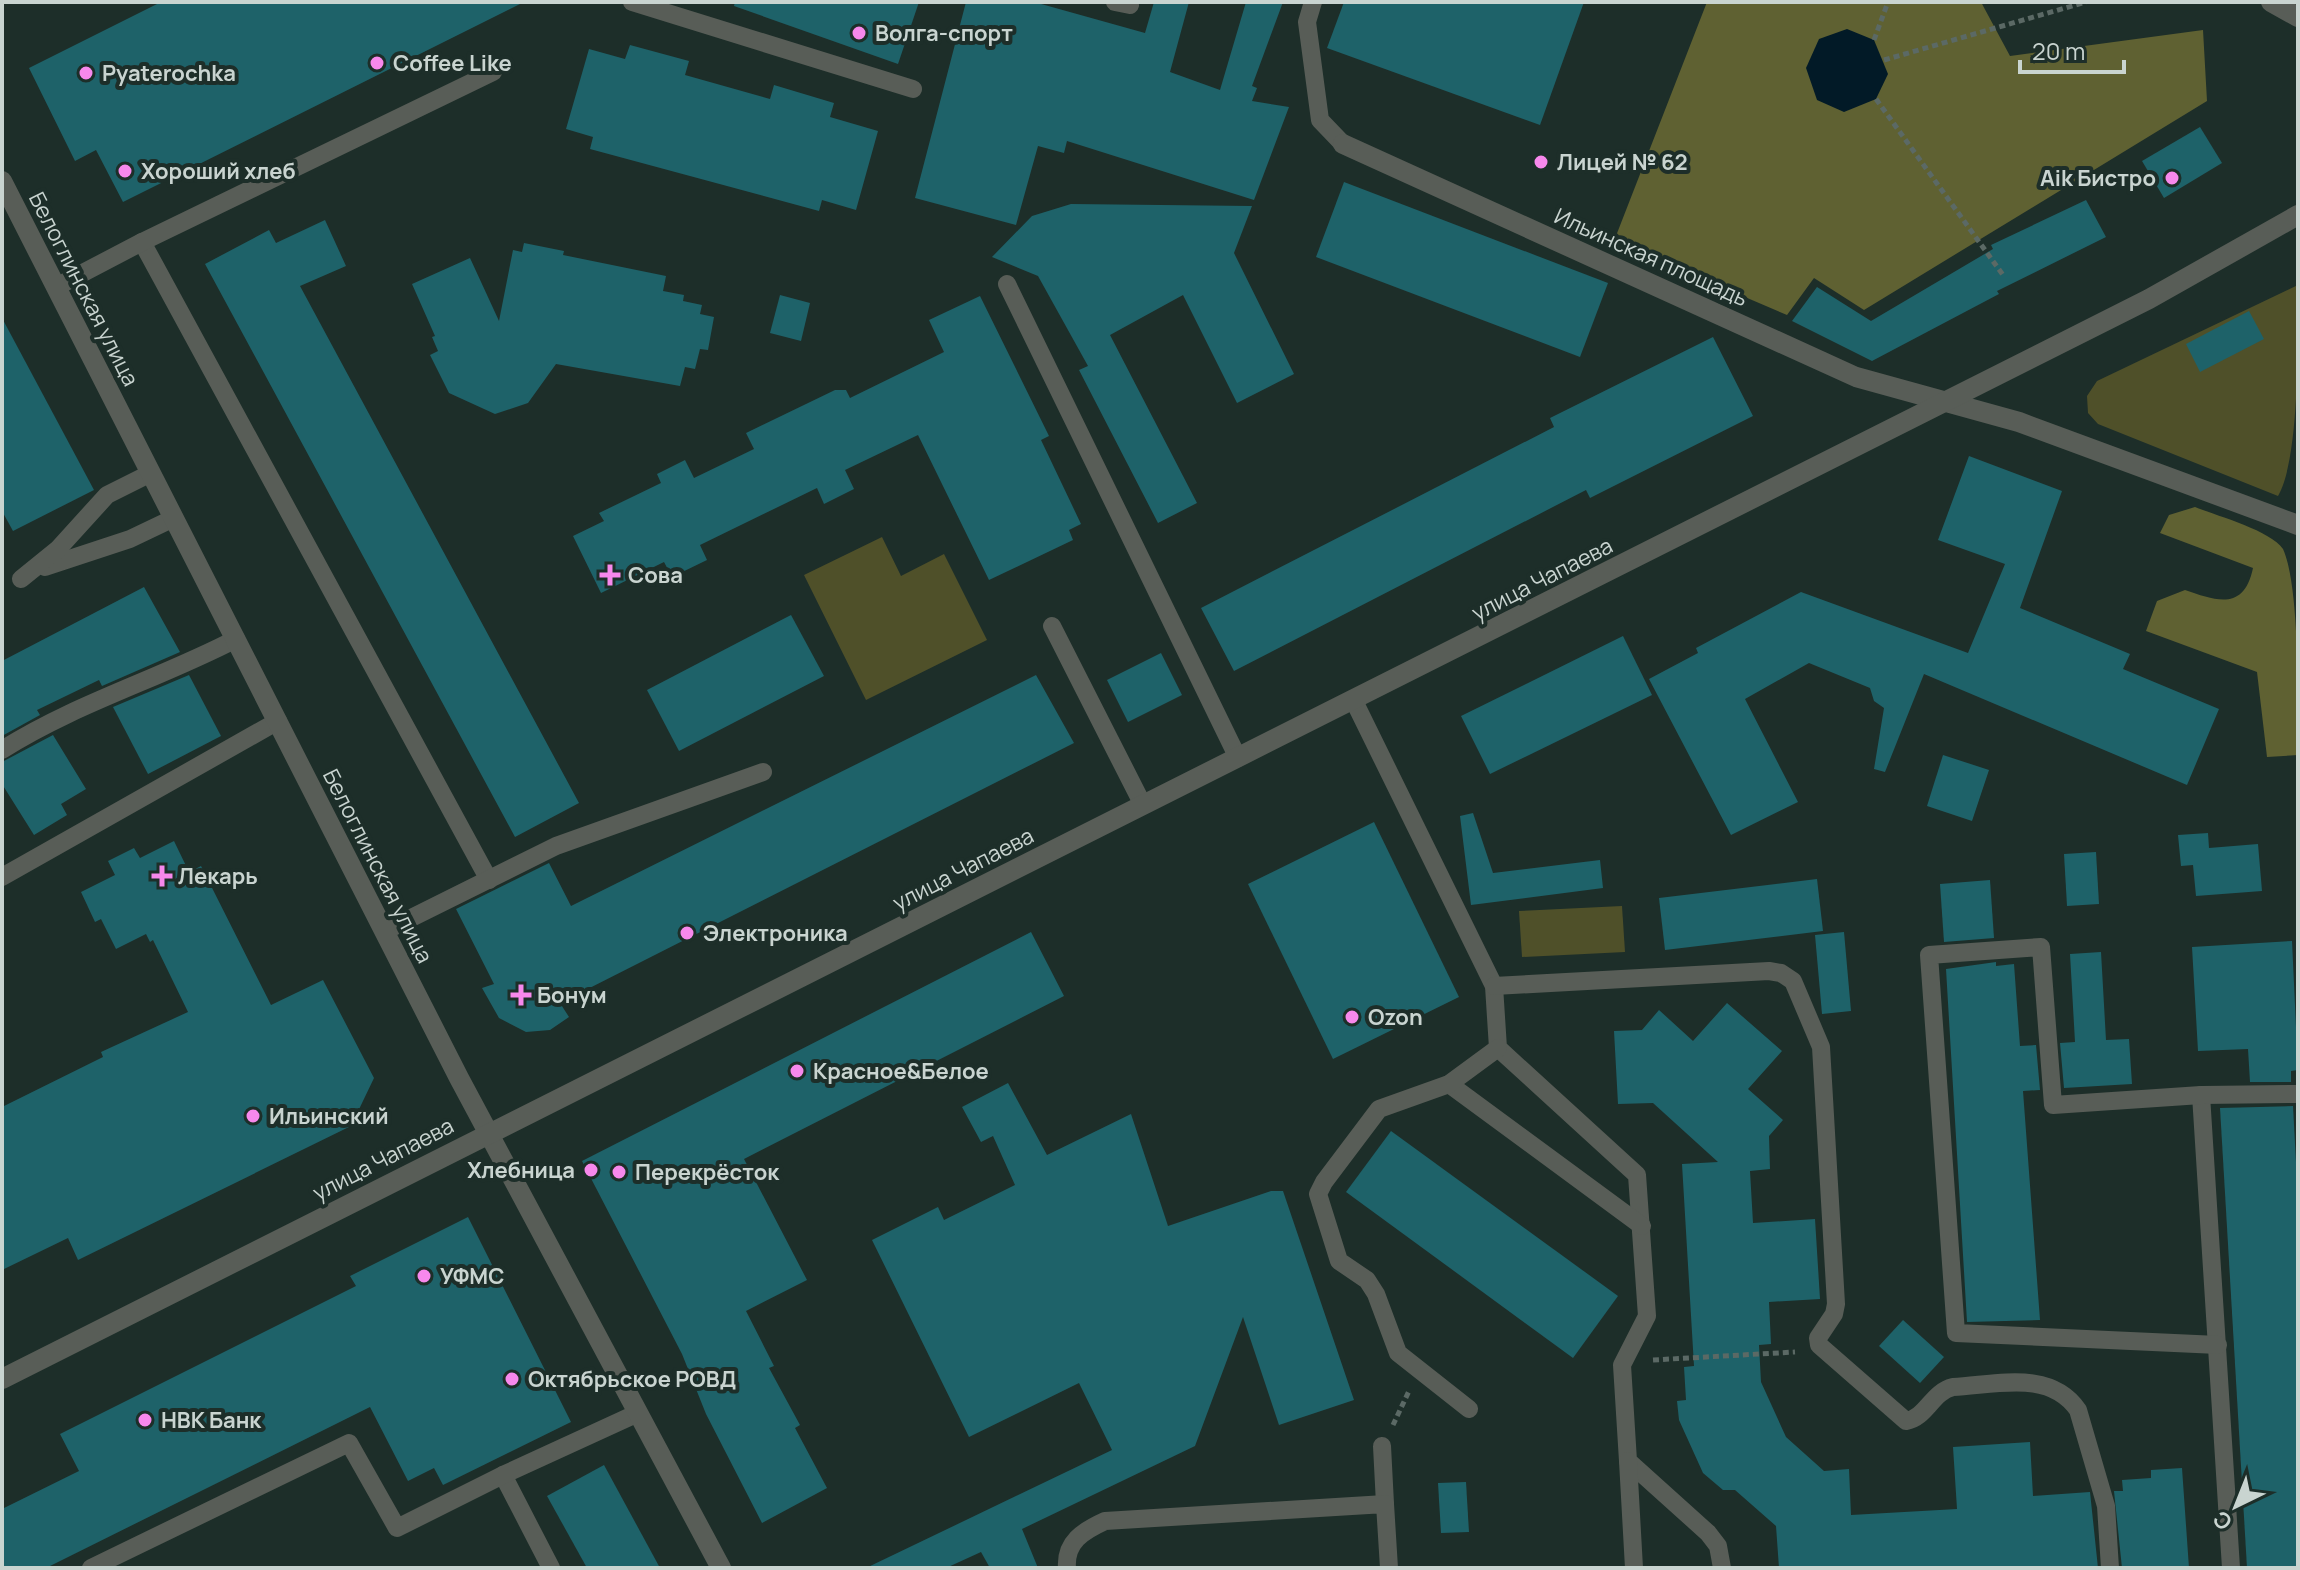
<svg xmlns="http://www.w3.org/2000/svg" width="2300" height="1570" viewBox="0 0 2300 1570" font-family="Manrope,sans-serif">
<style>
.green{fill:#4f5029}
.forest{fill:#5f6132}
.water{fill:#021a27}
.building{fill:#1e6269}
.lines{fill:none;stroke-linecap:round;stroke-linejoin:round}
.path{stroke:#5b6965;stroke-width:5;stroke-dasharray:6 4;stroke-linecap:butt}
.service{stroke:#585d57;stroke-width:18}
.minor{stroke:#585d57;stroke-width:20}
.tertiary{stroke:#585d57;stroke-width:20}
.poi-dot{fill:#f788ec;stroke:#1d2e29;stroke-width:3}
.labels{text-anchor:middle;stroke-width:8;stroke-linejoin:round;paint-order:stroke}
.poi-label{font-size:22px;font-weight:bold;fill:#c9d4d0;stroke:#1d2e29;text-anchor:start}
.street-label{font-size:22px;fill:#c9d4d0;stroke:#1d2e29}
</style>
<rect width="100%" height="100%" fill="#1d2e29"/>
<g class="green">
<path d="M 2298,285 C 2298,336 2300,459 2278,496 L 2098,424 L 2088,413 L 2087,396 L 2097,381 Z"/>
<polygon points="882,537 901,576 944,554 987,640 866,700 804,575"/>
<polygon points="1622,906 1625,952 1522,957 1519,911"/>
</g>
<g class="forest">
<polygon points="1707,2 1981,2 2010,56 2203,30 2207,101 1864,310 1814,278 1787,315 1614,241"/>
<path d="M 2195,507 C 2217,516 2270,530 2283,549 C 2300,586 2298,707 2298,755 L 2267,757 L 2257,672 L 2146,631 L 2157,601 L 2185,590 C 2217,601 2244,611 2253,568 L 2160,533 L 2169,515 Z"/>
</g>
<polygon class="water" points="1847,29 1874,40 1888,74 1876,99 1844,112 1817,100 1806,68 1819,39"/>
<g class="building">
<polygon points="161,2 524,2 123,202 96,150 75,161 29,68"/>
<polygon points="735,2 919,2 898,64 734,6"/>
<polygon points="966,2 1034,2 1145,33 1154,2 1189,2 1170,72 1220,90 1246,2 1283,2 1252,86 1257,88 1252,101 1289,107 1254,200 1067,141 1064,153 1038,146 1016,225 915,198"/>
<polygon points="1344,2 1584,2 1540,125 1327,48"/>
<polygon points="630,45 689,61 685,75 770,99 774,85 834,103 830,117 878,131 856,210 822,200 819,211 590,149 593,137 566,129 589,49 625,59"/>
<polygon points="2200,127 2222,163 2164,198 2142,161"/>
<polygon points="1344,182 1608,283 1580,357 1316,257"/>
<polygon points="2086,200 2106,237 1997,291 1999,294 1872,361 1792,321 1817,287 1871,321 1993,249 1991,245"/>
<polygon points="1071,204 1252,206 1234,253 1294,374 1237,403 1183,295 1110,335 1197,503 1158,523 1079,370 1088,366 1038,276 992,257 1032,216"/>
<polygon points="325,220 346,266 300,286 579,803 515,837 205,264 269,230 276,243"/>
<polygon points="524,243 564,251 563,255 666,276 663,291 684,295 683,301 702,305 700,314 714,317 708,350 700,349 695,369 685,367 680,386 556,364 528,403 495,414 449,393 430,355 438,351 432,337 435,336 412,284 470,258 499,321 513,250 522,252"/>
<polygon points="780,295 810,303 801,341 770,333"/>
<polygon points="980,296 1049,436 1041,440 1081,524 1069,530 1073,540 989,580 918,435 845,470 854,489 824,504 817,488 700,545 707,560 672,577 664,562 601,593 573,536 604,521 599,513 661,483 657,474 685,460 694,478 754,449 746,433 835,390 846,390 850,398 944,352 929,320"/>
<polygon points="2249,311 2264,339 2200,372 2186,344"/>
<polygon points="2,318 94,490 13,531 2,511"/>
<polygon points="1713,337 1753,416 1590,498 1586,490 1234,671 1201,608 1554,427 1550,418"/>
<polygon points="1969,456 2062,491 2020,608 2130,654 2123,669 2219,709 2187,785 1924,674 1885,772 1874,769 1884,708 1874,701 1870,688 1809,663 1745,699 1798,802 1731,835 1649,679 1698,653 1696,648 1801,592 1968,653 2005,564 1938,540"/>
<polygon points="144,587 180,652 102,686 99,680 37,710 40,715 2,736 2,661"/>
<polygon points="791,615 824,676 679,751 647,690"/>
<polygon points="1623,636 1652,695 1490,774 1461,716"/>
<polygon points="1161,653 1182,695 1128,722 1107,680"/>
<polygon points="189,675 221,736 148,774 113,707"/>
<polygon points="1036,675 1074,743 560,1003 569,1017 550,1030 526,1032 499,1018 482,988 494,984 456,909 549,863 571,906"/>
<polygon points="53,735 86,789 61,804 67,815 34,835 2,784 2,762"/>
<polygon points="1943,755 1989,770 1972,821 1927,806"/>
<polygon points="1473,813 1493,873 1600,860 1603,888 1471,905 1460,816"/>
<polygon points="1374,822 1459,997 1333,1059 1248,884"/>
<polygon points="2208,833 2209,848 2258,844 2262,891 2196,896 2193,865 2181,866 2178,835"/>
<polygon points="174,841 189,872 201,866 271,1005 323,980 374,1078 351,1126 78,1260 68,1238 2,1270 2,1107 103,1057 101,1052 188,1012 153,940 150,942 146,934 116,949 101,919 95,922 81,892 115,875 108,861 134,848 140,858"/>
<polygon points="2096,852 2099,904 2067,906 2064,854"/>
<polygon points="1817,879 1823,931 1665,950 1659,898"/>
<polygon points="1990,880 1994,938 1944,942 1940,884"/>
<polygon points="1031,932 1064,996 744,1159 807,1280 746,1311 774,1366 769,1368 800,1425 795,1428 827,1488 762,1523 706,1414 682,1354 582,1161"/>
<polygon points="1844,932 1851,1011 1822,1014 1815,935"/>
<polygon points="2292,941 2298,1070 2291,1071 2291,1082 2250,1082 2248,1049 2198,1051 2192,947"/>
<polygon points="2101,952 2106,1040 2129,1039 2132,1084 2064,1088 2060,1043 2075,1042 2070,954"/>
<polygon points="1996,962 1996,966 2014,964 2020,1046 2036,1045 2040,1090 2023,1091 2040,1320 1967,1322 1946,969"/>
<polygon points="1727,1003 1782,1051 1748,1089 1783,1120 1769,1136 1770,1169 1750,1171 1753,1223 1815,1219 1820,1299 1769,1302 1771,1344 1759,1345 1761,1382 1786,1437 1824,1471 1849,1469 1851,1515 1957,1509 1953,1447 2030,1442 2033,1496 2090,1492 2098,1568 1779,1568 1776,1526 1735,1490 1723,1490 1703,1473 1679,1420 1677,1401 1686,1400 1684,1367 1694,1366 1682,1164 1718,1162 1653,1103 1618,1104 1614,1031 1642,1030 1659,1010 1693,1041"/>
<polygon points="1008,1083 1047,1155 1131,1114 1168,1226 1271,1191 1283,1191 1354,1400 1279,1425 1243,1317 1195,1446 1022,1529 1038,1568 990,1568 981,1552 946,1568 866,1568 1112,1450 1079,1383 969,1437 872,1240 938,1207 944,1220 1015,1185 993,1136 981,1142 962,1107"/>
<polygon points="2293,1106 2298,1200 2298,1568 2247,1568 2220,1108"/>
<polygon points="1391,1131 1618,1296 1573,1358 1346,1192"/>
<polygon points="468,1217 571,1422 443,1485 434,1468 408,1481 370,1407 46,1568 2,1568 2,1509 79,1471 60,1434 356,1286 350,1276"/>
<polygon points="1903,1320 1944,1357 1920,1383 1879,1346"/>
<polygon points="604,1465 660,1568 587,1568 547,1496"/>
<polygon points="2182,1468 2189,1568 2122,1568 2114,1491 2123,1491 2122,1480 2151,1478 2151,1470"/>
<polygon points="1466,1482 1469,1532 1441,1533 1438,1483"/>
</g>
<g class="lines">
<g class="path">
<polyline points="1874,40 1888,2"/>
<polyline points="1884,60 2086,2"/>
<polyline points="1876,99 2003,275"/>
<polyline points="1653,1360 1795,1352"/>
<polyline points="1393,1425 1409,1391"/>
</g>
<g class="service">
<polyline points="632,2 913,89"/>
<polyline points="1115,2 1130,5"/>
<polyline points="1313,2 1307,22 1320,120 1343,144"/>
<polyline points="142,242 489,880"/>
<polyline points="1007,284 1238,758"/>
<polyline points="56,287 142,242 493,72"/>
<polyline points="45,567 130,539 174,518"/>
<polyline points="21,579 58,549 107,495 151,473"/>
<polyline points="1052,626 1143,805"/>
<polyline points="1354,701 1494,986 1498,1048 1637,1175 1647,1316 1622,1365 1628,1461 1708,1533 1718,1546 1722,1568"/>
<path d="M 2,750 C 74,704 159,679 236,639"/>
<polyline points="2,877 278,721"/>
<polyline points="385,931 556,846 763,772"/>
<path d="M 1494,986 L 1769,971 L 1781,973 L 1793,981 L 1821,1047 L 1836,1304 L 1834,1314 L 1818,1338 L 1819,1345 L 1906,1421 C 1926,1418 1932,1392 1953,1387 C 1996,1385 2050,1369 2078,1410 L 2106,1506 L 2110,1568"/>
<polyline points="1449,1084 1642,1226"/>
<polyline points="2201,1095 2231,1568"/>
<polyline points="2218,1345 1956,1333 1929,955 2041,947 2053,1105 2201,1095 2298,1094"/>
<polyline points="1469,1409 1398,1353 1376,1294 1367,1280 1339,1261 1318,1194 1324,1182 1379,1109 1449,1084 1498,1048"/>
<polyline points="1382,1446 1385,1504"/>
<polyline points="1628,1461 1634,1568"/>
<polyline points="503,1475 551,1568"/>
<polyline points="91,1568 349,1443 397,1528 503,1475 638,1413"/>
<path d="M 1067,1568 C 1065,1542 1083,1531 1105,1521 L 1385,1504 L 1389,1568"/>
</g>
<g class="minor">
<polyline points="2271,2 2298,17"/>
<polyline points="1343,144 1856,377 2019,422 2298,525"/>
<polyline points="2,181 459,1078 721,1568"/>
</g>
<polyline class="tertiary" points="2,1379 2149,299 2298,215"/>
</g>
<g class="poi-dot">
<circle cx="859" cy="33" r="8"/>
<circle cx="377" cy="63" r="8"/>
<circle cx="86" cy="73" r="8"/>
<circle cx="1541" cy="162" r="8"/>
<circle cx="125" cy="171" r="8"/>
<circle cx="2172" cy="178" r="8"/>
<path d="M606 563h8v8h8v8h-8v8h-8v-8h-8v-8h8z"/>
<path d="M158 864h8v8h8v8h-8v8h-8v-8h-8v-8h8z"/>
<circle cx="687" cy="933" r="8"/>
<path d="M517 983h8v8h8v8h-8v8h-8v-8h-8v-8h8z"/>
<circle cx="1352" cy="1017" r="8"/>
<circle cx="797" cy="1071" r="8"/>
<circle cx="253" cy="1116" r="8"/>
<circle cx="591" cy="1170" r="8"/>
<circle cx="619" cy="1172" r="8"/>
<circle cx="424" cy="1276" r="8"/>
<circle cx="512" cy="1379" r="8"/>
<circle cx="145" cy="1420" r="8"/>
</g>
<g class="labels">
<g class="poi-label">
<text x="875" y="41">Волга-спорт</text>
<text x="393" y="71">Coffee Like</text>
<text x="102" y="81">Pyaterochka</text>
<text x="1557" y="170">Лицей № 62</text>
<text x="141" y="179">Хороший хлеб</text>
<text x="2156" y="186" text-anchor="end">Aik Бистро</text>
<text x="628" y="583">Сова</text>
<text x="178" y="884">Лекарь</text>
<text x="703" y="941">Электроника</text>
<text x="537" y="1003">Бонум</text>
<text x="1368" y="1025">Ozon</text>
<text x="813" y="1079">Красное&amp;Белое</text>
<text x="269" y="1124">Ильинский</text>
<text x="575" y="1178" text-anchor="end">Хлебница</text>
<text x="635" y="1180">Перекрёсток</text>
<text x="440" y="1284">УФМС</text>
<text x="528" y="1387">Октябрьское РОВД</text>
<text x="161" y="1428">НВК Банк</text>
</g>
<g class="street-label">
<text transform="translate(1651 257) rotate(24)" y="8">Ильинская площадь</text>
<text transform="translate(84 289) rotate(63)" y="8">Белоглинская улица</text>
<text transform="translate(1542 579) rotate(-27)" y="8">улица Чапаева</text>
<text transform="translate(378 866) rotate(63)" y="8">Белоглинская улица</text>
<text transform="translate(963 869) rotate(-27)" y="8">улица Чапаева</text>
<text transform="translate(383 1159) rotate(-27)" y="8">улица Чапаева</text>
</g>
</g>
<rect width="2300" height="1570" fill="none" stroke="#c9d4d0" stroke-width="8"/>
<g transform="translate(2236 1506) rotate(223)" stroke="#1d2e29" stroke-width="6" paint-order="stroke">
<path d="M0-6L14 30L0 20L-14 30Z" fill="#c9d4d0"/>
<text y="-12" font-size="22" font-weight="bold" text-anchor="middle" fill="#c9d4d0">С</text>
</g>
<path d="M2020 60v12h104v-12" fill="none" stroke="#c9d4d0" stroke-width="4"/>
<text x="2032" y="60" font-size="24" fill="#c9d4d0" stroke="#1d2e29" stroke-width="6" paint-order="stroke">20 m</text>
</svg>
